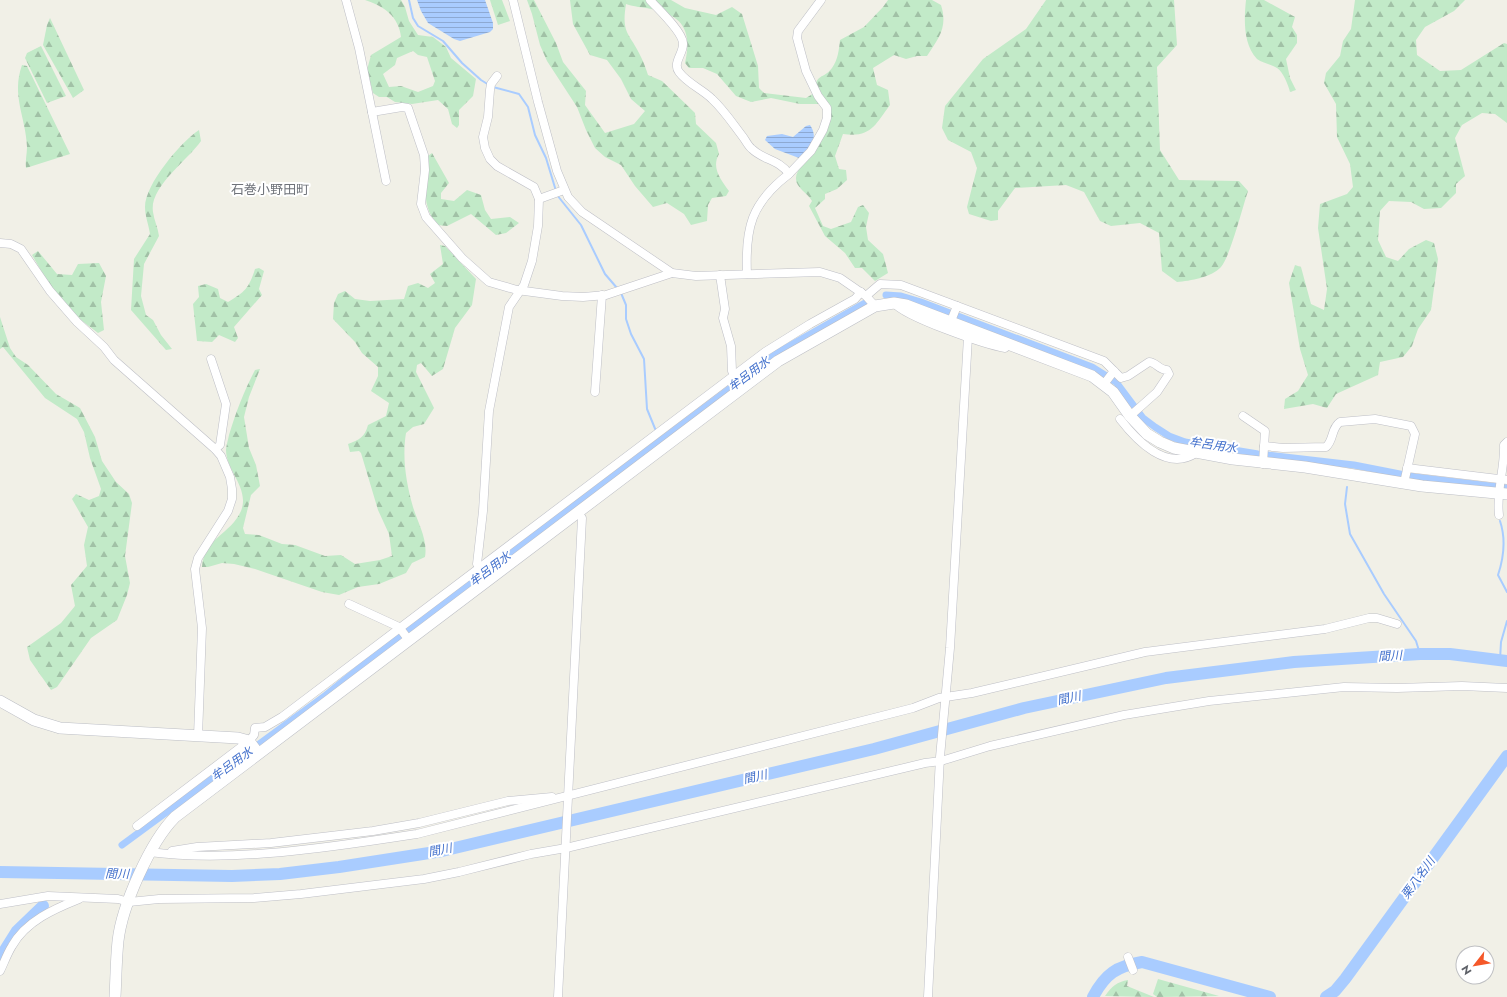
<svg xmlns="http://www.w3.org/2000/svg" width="1507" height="997" viewBox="0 0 1507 997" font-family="Jost,'Noto Sans JP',sans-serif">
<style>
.forest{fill:url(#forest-firs);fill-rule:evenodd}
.water{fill:url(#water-rules)}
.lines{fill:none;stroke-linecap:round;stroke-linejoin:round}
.stream{stroke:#a9ccff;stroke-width:2}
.canal{stroke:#a9ccff;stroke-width:7}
.river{stroke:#a9ccff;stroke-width:12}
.street-casing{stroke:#bebfc6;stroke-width:9}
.secondary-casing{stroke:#bcbec5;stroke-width:12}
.street{stroke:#fff;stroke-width:8}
.secondary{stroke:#fff;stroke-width:11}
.labels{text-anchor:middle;stroke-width:4;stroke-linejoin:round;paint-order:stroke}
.water-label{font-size:12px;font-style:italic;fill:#4270cc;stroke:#fff}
.quarter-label{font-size:13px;fill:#6f737a;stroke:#fff}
</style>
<defs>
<pattern id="forest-firs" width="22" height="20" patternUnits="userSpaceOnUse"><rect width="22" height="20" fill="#c2eac8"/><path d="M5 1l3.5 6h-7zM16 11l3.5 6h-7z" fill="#a1c1a6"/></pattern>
<pattern id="water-rules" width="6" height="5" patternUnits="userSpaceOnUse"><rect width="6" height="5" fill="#a9ccff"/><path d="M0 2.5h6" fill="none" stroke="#8da9d2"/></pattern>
</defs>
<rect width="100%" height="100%" fill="#f1f0e7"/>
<g class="forest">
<path d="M 365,0 L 401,0 L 405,7 L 409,21 L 418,35 L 433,37 L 446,47 L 451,58 L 476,79 L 473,96 L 459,110 L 459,125 L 457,128 L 452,124 L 448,109 L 438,100 L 412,104 L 395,102 L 387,97 L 379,97 L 373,93 L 367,70 L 371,55 L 401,37 C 399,17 384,6 365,0 ZM 413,51 L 418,55 L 427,57 L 435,81 L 433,86 L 418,92 L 401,86 L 389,87 L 383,74 L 395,65 L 397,58 Z"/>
<polygon points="490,0 502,0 510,21 498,25"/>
<path d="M 527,0 L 534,0 L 556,43 L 563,62 L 586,91 L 585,105 L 605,133 L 634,124 L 645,111 L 631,99 L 621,79 L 607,60 L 590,55 L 573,24 L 570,0 L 671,0 L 685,8 L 716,15 L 732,7 L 742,14 L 758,66 L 759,88 L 764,93 L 806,98 L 814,93 C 816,72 823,80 832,68 C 838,60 839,49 840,40 L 864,27 L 883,7 L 888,0 L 932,0 L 941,5 C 948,27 939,38 927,56 L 917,56 L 906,59 L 894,55 L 873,68 L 877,85 L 888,90 L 890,105 C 875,125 871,138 843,134 L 835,156 L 839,169 L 846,170 L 847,180 L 837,189 L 825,194 L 825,199 L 815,208 L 823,226 L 831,229 L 851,222 L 858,207 L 863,205 L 869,213 L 866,227 L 868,240 L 883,254 L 888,273 L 875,281 L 862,268 L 855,268 L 845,253 L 825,236 L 809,206 L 812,201 C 808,193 796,188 796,179 C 795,170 808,160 813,153 C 821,143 824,125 829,113 L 820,104 L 800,104 L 771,98 L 751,102 L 736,96 L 717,74 L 703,68 L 689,68 L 685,63 C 692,32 684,15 651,9 C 642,7 634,7 626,4 C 621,35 630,33 641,57 C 644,63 646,69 648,75 L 662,81 L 695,113 L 696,124 L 716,143 L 719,154 C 711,168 721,180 729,191 L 726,196 L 712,198 L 708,205 L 707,221 L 691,225 L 684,214 L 667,203 L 653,207 L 635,186 L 621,165 L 605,157 L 595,148 L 586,130 L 577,107 L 547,61 L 540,45 L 532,14 Z"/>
<path d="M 1046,0 L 1174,0 L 1177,45 L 1157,67 L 1160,150 L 1179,180 L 1239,181 L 1248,191 C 1243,206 1230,257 1221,267 C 1212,277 1190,281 1177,282 L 1162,271 L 1159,233 L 1140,223 L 1111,226 L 1100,221 L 1084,192 L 1066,185 L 1015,188 L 998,211 L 998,220 L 991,221 L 969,214 L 967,207 L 977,168 L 971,152 L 948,140 L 942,128 L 945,106 L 983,59 L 1026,29 Z"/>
<path d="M 1246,0 L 1264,0 L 1295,17 L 1292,27 L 1297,35 L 1297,43 L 1286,59 L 1290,78 L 1296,90 L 1290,92 C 1288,84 1283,72 1277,68 C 1271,64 1262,63 1257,59 C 1243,44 1244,19 1246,0 Z"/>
<polygon points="1355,0 1465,0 1454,11 1425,27 1416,40 1417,55 1440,71 1461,70 1504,43 1507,44 1507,123 1495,114 1482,113 1462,125 1455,138 1465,176 1456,184 1456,193 1441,208 1424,209 1411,202 1389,201 1380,211 1378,240 1386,257 1398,261 1409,249 1426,240 1434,243 1438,259 1431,310 1418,329 1412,346 1403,357 1380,362 1378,375 1336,394 1327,408 1313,404 1284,409 1285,399 1298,391 1308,375 1300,349 1289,283 1295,265 1301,267 1311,304 1324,310 1327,289 1318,228 1320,204 1347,194 1353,187 1350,164 1337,137 1336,104 1324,83 1326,73 1340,56 1343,41 1351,29"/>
<polygon points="50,18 84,90 73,98 43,45 47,25"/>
<polygon points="41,46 66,96 47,103 25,58 27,53"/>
<path d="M 22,65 L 27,66 L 70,154 L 26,168 C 25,161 27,154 27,147 C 26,117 11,96 22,65 Z"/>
<path d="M 199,130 L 201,141 C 188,160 149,187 153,212 C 154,220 158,228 159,236 L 144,264 L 141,296 L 146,315 L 153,320 L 161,335 L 172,349 L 166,350 L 131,310 L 134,259 L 150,234 C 149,226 145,216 145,207 C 145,184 181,142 199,130 Z"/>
<path d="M 432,153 L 449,183 L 441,193 L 441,199 L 454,201 L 467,190 L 481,195 L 485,210 L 491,219 L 510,217 L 519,223 L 506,233 L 496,235 L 471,214 L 447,226 L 437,225 C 420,203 426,183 428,156 Z"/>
<path d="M 440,245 L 445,246 L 476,279 L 472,305 L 455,328 L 443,369 L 432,376 L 421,363 L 417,365 L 416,372 L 434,408 L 424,424 L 413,427 L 406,433 C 402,458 406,482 413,507 C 418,523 428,540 425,557 L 412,563 L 406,573 L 379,584 L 358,587 L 339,595 L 322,592 L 255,569 L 234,564 L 222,563 L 208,567 L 202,567 C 204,538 231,534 241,511 C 250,488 226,471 226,450 C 226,446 228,440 229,435 C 236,412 244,391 255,370 L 260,369 L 249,397 L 244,417 L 249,448 L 256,465 L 260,486 L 251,495 L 243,528 L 245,534 L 259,535 L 282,544 L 295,545 L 325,556 L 341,555 L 355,564 L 380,560 L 392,556 L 389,534 L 378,510 L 361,453 L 359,451 L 350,452 L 348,444 C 359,440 365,437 368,425 L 386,416 L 389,403 L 371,391 L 378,376 L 378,367 L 362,353 L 355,342 L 333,319 L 334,303 L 338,294 L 345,291 L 355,299 L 370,301 L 404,299 L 408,286 L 418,283 L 428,288 L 435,283 L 430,274 L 443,264 Z"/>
<polygon points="38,251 57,274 72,275 78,264 99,263 106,276 101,302 104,330 98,333 73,314 50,286 32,255"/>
<path d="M 259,268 L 264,271 L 259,289 L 262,295 L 234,327 L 238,338 L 235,342 L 219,335 L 212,342 L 197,341 L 193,304 L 199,297 L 198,286 L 206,284 L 218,289 L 220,298 L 228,302 C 245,292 249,288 255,269 Z"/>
<polygon points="0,317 10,348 16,357 28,365 56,394 80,408 95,437 102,461 116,482 129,494 132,503 125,556 130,583 127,595 117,620 91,638 57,687 51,690 30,660 27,647 61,623 75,606 71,585 87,566 84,545 88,527 72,499 76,494 89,500 99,496 101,489 90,458 84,432 77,419 45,398 3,347 0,349"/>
<polygon points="1158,979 1219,996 1157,997 1153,994"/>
<path d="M 1128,980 L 1127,986 L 1154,997 L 1105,996 C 1112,986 1117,982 1128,980 Z"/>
</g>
<g class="water">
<polygon points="417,0 485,0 493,23 493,29 490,32 460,41 454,39 428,23 421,11"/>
<path d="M 810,125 C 819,138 811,150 799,158 L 775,149 L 765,140 L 767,136 L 782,134 L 793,137 L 806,126 Z"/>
</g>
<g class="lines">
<g class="stream">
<polyline points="409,0 413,18 418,26 443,41 462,63 481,80 489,85"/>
<polyline points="493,87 519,94 528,107 535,135 546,158 556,191"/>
<polyline points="557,195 581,225 605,274 617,288"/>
<polyline points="621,293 626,305 626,319 631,334 644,359 647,409 656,431"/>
<polyline points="658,435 662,440"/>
<polyline points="1347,487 1345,504 1350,534 1384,594 1416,641 1420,654"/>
<path d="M 1500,521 C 1506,539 1504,557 1498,575 L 1507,592"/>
<polyline points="1500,660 1501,642 1507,621"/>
</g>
<g class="canal">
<polyline points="886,295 901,296 921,302 1092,367 1116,382 1143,418 1155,427 1169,436 1185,442 1258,454 1354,465 1415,477 1507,488"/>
<polyline points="122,845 326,695 378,653 777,353 865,303"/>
</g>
<g class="river">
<polyline points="0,872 232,876 280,874 339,867 442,851 874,749 1024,708 1166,678 1294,662 1420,654 1450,654 1507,661"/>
<polyline points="0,958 17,931 43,906"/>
<path d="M 1093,997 C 1105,974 1117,966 1142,962 L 1270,997"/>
<polyline points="1326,997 1335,991 1345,979 1507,756"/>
</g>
<g class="street-casing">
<g id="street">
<polyline points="346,0 359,48 386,181"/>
<polyline points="513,0 538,102 557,171 568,197 582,212 672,273 696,276 820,272 840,278 866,296 875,306"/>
<path d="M 650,0 C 658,9 682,31 683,43 C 684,53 672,63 679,72 C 688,84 702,89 712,99 C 724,110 733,124 743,137 C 746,141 748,146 752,149 C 763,160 780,160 789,174 C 751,203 745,228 747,274"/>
<polyline points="372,112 402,107 408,108 424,155 425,170 421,204 426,217 462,258 489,282 517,290 562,296 583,297 606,295 672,273"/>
<polyline points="789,174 811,151 823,130 827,118 827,108 818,96 806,71 797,38 798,31 821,0"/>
<polyline points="539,199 564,190"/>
<polyline points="0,243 11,244 21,249 50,291 77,322 104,347 114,360 215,449 221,456 230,477 232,489 232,499 228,511 198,558 195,569 202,628 198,736"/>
<polyline points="720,275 725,309 723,318 731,346 732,371 734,375"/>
<path d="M 866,296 L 880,284 L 901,285 L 1104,361 L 1121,378 L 1128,376 L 1149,362 C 1156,362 1159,370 1167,370 L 1169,374 L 1157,392 L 1130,416"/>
<path d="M 894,303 C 905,317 986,345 1005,348 L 1010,344"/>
<polyline points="951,321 957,306"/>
<polyline points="211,359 226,404 220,445 215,449"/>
<polyline points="1104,384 1114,371"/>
<polyline points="595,392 602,295"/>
<polyline points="1243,416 1265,431 1263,464"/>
<path d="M 1120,419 C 1137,441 1167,472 1196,453"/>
<path d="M 1264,446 L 1283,448 L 1326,447 C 1334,440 1331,428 1340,422 L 1375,419 L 1411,426 L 1415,434 L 1404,483"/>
<polyline points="1407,468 1507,480"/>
<path d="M 1499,515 C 1496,491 1505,468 1504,445 L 1507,442"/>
<polyline points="488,579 477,564 483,511 489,411 509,307 524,285 532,261 538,226 539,199 534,187 497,166 490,159 485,148 483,137 488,117 490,90 491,84 497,76"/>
<polyline points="349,604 399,627 408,639"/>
<polyline points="137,826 249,741 254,735 255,728 265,727 282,717 765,352 810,324 855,299 861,292"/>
<polyline points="172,851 197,847 271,843 373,831 419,823 508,801 552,797"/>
<path d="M 149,852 C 233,863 333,847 417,834 L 913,708 L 939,698 L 972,693 L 1145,652 L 1325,629 L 1369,618 L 1377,618 L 1397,624"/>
<polyline points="0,904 48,896 118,899 129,902 159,899 254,898 301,894 424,879 459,872 531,854 566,848 925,763 941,761 990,746 1124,715 1209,701 1344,687 1397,688 1462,686 1507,688"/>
<polyline points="1128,957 1133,970"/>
<path d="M 0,971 C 4,963 7,954 12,946 C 26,921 54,909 79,899"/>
<polyline points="558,997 582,518 577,512"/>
<polyline points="928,997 940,757 950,648 968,337"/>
</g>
</g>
<g class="secondary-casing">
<g id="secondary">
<polyline points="0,701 34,720 60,728 238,738 249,741 258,753"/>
<path d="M 115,997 C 116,979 116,960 118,941 C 122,906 150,842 175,817 L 778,361 L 875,306 L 894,303 L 906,305 L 1092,376 L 1113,392 L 1130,416 L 1147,434 L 1160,442 L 1174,448 L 1233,459 L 1305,467 L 1422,486 L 1507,494"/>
</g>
</g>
<use href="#street" class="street"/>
<use href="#secondary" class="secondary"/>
</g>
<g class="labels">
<g class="water-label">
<text transform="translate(749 374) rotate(-37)" y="4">牟呂用水</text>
<text transform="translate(1213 445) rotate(8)" y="4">牟呂用水</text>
<text transform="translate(490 569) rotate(-37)" y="4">牟呂用水</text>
<text transform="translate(1390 656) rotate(-4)" y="4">間川</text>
<text transform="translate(1069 698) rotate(-12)" y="4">間川</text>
<text transform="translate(232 764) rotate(-36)" y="4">牟呂用水</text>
<text transform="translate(755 777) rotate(-13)" y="4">間川</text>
<text transform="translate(440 850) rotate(-11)" y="4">間川</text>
<text transform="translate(117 874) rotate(1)" y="4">間川</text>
<text transform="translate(1418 878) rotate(-54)" y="4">栗八名川</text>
</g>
<g class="quarter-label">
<text x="270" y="194">石巻小野田町</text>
</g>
</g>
<g transform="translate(1475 965) rotate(239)"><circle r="19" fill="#ffffff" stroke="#bfc0c3"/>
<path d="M0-3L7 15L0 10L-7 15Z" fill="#f55829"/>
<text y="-6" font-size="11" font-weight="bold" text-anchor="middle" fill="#5e6168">N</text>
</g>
</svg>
